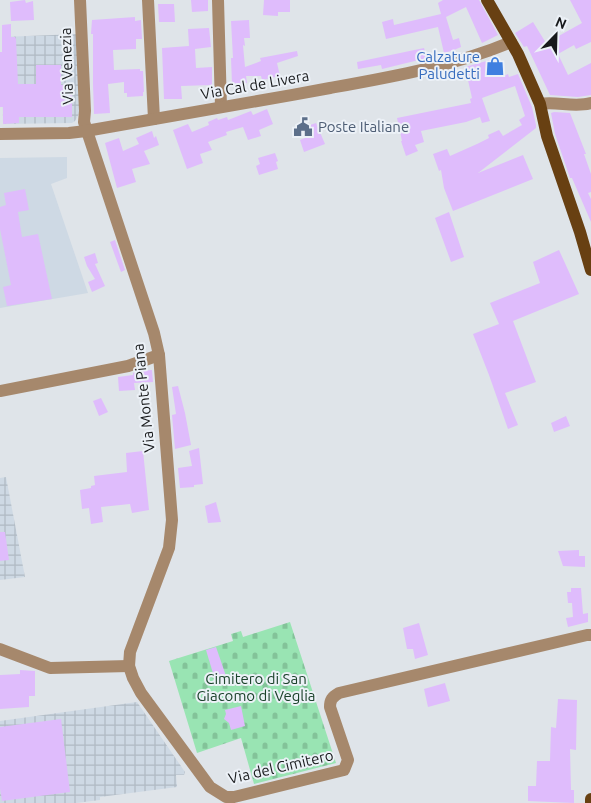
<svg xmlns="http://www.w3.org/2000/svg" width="591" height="803" viewBox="0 0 591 803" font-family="Ubuntu,sans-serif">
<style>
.built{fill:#ced9e4}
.industrial{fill:url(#industrial-grid)}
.cemetery{fill:url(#cemetery-stones)}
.building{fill:#dfbcfc}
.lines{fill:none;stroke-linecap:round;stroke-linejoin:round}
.minor{stroke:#a6886c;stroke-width:12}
.major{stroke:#684012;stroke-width:12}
.labels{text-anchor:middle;stroke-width:4;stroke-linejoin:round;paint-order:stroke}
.shop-label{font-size:15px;fill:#366cbe;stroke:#ecf1f7;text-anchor:end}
.street-label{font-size:15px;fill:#17191b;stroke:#ecf1f7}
.service-label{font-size:15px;fill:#4e5e75;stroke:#ecf1f7;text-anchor:start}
.park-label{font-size:15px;fill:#1b422b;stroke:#ecf1f7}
</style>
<defs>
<pattern id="industrial-grid" width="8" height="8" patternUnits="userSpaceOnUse" patternTransform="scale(1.25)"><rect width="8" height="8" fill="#ced9e4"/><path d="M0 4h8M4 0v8" fill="none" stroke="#b0bac3"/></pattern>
<pattern id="cemetery-stones" width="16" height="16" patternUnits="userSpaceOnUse" patternTransform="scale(1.25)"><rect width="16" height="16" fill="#99e4b3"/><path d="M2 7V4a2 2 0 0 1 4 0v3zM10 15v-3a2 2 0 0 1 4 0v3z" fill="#83c399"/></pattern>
</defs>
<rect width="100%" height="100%" fill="#dfe4e9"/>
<polygon class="built" points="67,157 67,178 51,184 88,293 0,308 0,158"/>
<g class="industrial">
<polygon points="78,34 81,110 75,121 72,123 3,124 2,37"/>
<polygon points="6,477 25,577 0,580 0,478"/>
<polygon points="137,702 185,772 184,775 176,775 177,787 100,797 100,800 76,803 0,803 0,721"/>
</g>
<polygon class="cemetery" points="290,622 336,763 254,784 241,738 197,753 169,661 233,641 231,634 241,631 243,637"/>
<g class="building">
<polygon points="25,0 26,3 33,1 34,20 11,21 10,2"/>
<polygon points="191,0 208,0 208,11 192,12"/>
<polygon points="264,0 290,0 290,12 278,12 278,16 263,15"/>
<polygon points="443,0 479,0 498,35 482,43 466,7 446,17 453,40 459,38 461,47 454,50 444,53 438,27 386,39 382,22 393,19 394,25 441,14 438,3"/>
<polygon points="570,0 591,0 591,42 576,49 574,45 558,54 568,75 591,63 591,95 578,97 550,95 527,46 524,47 515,33 533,22 546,43 582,23"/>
<polygon points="158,4 174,4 175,22 159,22"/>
<polygon points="135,17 135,21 141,20 142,39 136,39 136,49 113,50 114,70 140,69 140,71 143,71 144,92 143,92 143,96 127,97 127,93 124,93 124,82 108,84 110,113 94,114 93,84 93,34 91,34 92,20"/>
<polygon points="249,20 250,38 244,38 245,46 243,45 245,67 261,61 260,58 297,51 298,56 277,63 280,76 262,80 261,76 246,76 247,83 232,84 231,58 233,58 231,21"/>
<polygon points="11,24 11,37 15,37 16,39 18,84 36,84 36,65 61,65 61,85 72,84 72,117 19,117 19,123 3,124 3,107 0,107 0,52 2,52 2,25"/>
<polygon points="209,28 211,47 195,49 196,68 212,67 212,85 181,86 182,99 164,99 162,48 189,46 188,29"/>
<polygon points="424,48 427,58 382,69 381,65 358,69 357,62"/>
<polygon points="497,58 504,76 508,74 509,77 518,74 532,107 536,125 536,128 478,173 523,155 533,179 453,211 444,188 441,170 439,171 433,154 447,149 450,156 477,144 489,138 488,135 499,130 503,136 522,125 519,120 525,116 515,86 482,98 490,121 482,123 480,117 466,122 421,131 424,142 415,145 418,151 406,156 401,141 402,141 397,118 471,103 470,99 472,98 465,67"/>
<polygon points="267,109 273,124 259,130 261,136 248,140 243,127 226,132 227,135 208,142 212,150 200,154 203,163 187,169 173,130 188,124 192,132 209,125 208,122 217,118 218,120 227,117 228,120 251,111 253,115"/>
<polygon points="554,112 570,113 586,154 584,154 591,174 591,192 588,193 591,199 591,222 572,178 570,178 569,175 555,134 551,113"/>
<polygon points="316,123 325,144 304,152 300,140 305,138 301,128"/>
<polygon points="152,131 154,138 156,136 159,145 144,151 150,164 132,169 136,182 117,188 105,143 119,138 123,151 139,144 136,138"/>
<polygon points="275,153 278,161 276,162 278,169 259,175 256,166 260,164 258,158"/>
<polygon points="25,189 29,210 18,212 22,237 38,234 52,299 7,306 3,287 11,285 0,229 0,207 6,205 4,193"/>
<polygon points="449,212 464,257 451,262 435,218"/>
<polygon points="115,240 125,270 121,272 110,242"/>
<polygon points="559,250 579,294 513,321 536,382 505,393 518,425 508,429 489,375 473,334 499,324 490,303 540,283 533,262"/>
<polygon points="95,253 98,263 95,264 105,286 92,292 88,282 95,279 87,266 84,257"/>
<polygon points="152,370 153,382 134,383 135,390 119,391 118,377 133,375 133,373 140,371"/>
<polygon points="178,386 185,413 191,445 175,449 172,415 176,414 172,387"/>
<polygon points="101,398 108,412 99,416 93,401"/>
<polygon points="566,416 570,426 554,432 551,423"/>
<polygon points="199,448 203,484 194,485 194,487 180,488 178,468 192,466 189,451"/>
<polygon points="143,451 149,510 132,513 130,504 101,507 103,522 91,524 89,508 82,509 80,490 91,488 91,486 95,485 94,476 127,472 126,453"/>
<polygon points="216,502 221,522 208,523 205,506"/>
<polygon points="0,532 5,532 9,560 0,561"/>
<polygon points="579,550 579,556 585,556 585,567 563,566 558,551"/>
<polygon points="571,588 581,588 583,614 588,613 588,622 568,627 566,618 573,617 572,603 568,603 567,592 571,592"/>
<polygon points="419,623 428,655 415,659 413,649 407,649 403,628"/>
<polygon points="216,647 226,676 215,680 206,650"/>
<polygon points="20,670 35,671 35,696 29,696 29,707 0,709 0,675 20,674"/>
<polygon points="445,683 450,701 428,707 424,689"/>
<polygon points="558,699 577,700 576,750 570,749 571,790 574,790 574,803 528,801 528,786 536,786 537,761 550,761 551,727 556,728"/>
<polygon points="241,706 245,726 231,730 229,723 224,719 226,714 225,710"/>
<polygon points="61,719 70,792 2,801 0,788 0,727"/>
</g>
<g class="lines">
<g class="minor">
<path d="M 80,0 L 85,111 L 84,122 L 154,333 L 159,355 L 172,520 L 169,548 L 130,652 L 129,666 L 133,678 L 141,693 L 210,787 L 226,797 L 234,797 L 344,770 L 348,760 L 330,707 C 330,700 332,697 339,693 L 587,635 L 591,635"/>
<polyline points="148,0 154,119"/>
<polyline points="218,0 221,107"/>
<path d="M 540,104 C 556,101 575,108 591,103"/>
<path d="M 0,134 L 69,133 L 86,131 C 168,117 249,103 330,88 C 391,77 454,66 511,42"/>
<polyline points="0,391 128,366 159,355"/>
<polyline points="0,649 50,668 129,666"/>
</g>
<g class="major">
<polyline points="487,0 518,54 540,104 547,136 580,232 591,270"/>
<polyline points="591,803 591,799"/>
</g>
</g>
<defs>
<g id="shop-bare" transform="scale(1.5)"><path d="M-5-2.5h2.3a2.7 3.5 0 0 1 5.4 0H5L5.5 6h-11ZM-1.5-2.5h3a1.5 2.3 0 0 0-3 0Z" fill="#3f7fe0" stroke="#ecf1f7" stroke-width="2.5" paint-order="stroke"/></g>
<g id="civic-bare" transform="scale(1.5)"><path d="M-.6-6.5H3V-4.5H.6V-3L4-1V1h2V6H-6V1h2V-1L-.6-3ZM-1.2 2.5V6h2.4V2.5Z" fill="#5c6f8a" stroke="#ecf1f7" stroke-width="2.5" paint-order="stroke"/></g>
</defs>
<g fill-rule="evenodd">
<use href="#shop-bare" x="495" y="66"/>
<use href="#civic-bare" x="303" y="127"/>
</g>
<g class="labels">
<g class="shop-label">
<text x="480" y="62">Calzature<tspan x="480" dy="17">Paludetti</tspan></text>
</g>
<g class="street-label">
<text transform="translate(67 66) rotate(-92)" y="5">Via Venezia</text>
<text transform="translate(255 85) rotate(-10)" y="5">Via Cal de Livera</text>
<text transform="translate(144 398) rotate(-96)" y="5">Via Monte Piana</text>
<text transform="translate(281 767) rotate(-13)" y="5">Via del Cimitero</text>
</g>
<g class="service-label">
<text x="318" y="132">Poste Italiane</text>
</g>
<g class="park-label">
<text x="256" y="684">Cimitero di San<tspan x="256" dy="17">Giacomo di Veglia</tspan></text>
</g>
</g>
<g transform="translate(556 35) rotate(23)" stroke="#ecf1f7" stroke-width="4" paint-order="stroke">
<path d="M0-4L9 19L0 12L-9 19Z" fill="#17191b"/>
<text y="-8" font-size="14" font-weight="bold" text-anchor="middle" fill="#17191b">N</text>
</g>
</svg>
